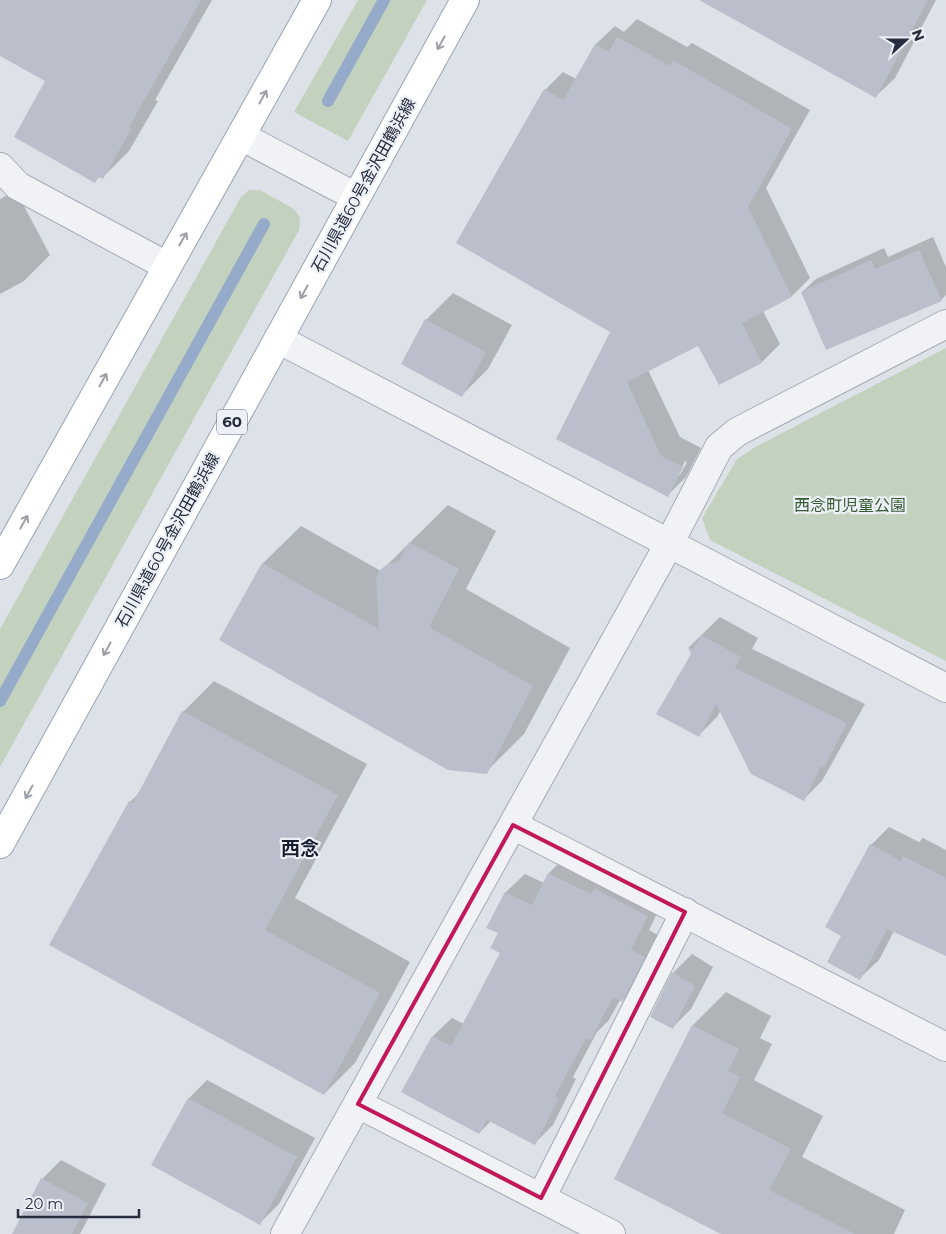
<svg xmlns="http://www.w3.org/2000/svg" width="946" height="1234" viewBox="0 0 946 1234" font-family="Montserrat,'Noto Sans JP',sans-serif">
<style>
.green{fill:#c2d2be}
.shadow{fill:#0003;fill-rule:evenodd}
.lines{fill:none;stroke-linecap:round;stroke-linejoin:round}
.stream{stroke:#96abca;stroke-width:12}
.building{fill:#babfcb}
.minor-casing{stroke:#a6abb5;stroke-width:30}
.major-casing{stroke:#9ca4b4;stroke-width:30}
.minor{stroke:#f0f2f6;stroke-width:28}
.major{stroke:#fff;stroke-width:28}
.oneway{stroke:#9da0a9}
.marked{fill:none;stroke:#c2185b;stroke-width:4;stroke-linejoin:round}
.labels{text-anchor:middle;stroke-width:4.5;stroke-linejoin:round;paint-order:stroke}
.shield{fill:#edf0f6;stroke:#626876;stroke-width:1}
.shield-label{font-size:15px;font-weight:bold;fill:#262d3f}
.street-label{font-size:16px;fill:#262d3f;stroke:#edf0f6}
.park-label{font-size:16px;fill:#375c33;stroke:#edf0f6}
.quarter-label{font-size:19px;font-weight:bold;fill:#181e30;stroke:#edf0f6}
</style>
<rect width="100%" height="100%" fill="#dde1e8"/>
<g class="green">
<polygon points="358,0 427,0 348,141 294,112"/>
<polygon points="249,190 260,190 294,209 300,218 299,230 0,767 0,629 241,197"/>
<polygon points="946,348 946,661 710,540 702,518 737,459 757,446"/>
</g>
<g class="shadow">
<polygon points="0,0 212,0 155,100 158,101 129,151 102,178 100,176 95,182 47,81 0,55"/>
<polygon points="733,0 936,0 895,78 876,96"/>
<path d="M 637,19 L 687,47 L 692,43 L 810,110 L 766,188 L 810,278 L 792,296 L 763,311 L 780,344 L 762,362 L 720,384 L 698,344 L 648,370 L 680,437 L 701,448 L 686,477 L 668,495 L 558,438 L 612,331 L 545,90 L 563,72 L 576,79 L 596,44 L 615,26 L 624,32 ZM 685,461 L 687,462 L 680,475 L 678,475 Z"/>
<polygon points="16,191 50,255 24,281 0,294 0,199"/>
<polygon points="933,237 946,267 946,295 941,300 802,292 816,279 884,248 888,257"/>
<polygon points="453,293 512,325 488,369 462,395 426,320"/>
<polygon points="448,505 496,531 466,589 570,648 524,734 486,772 221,639 263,563 301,526 381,571"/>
<polygon points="720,617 758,638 752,649 865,704 822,781 804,799 721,710 717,717 699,735 693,654 689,647"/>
<polygon points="214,681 367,764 295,898 410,962 355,1063 324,1094 130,802 141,791 183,712"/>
<polygon points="889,827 919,842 923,838 946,850 946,955 894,931 879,960 860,978 843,935 871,845"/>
<polygon points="567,855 665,897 649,930 663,938 640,982 622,1001 620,1000 609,1020 597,1032 573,1077 576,1079 553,1125 534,1144 491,1121 479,1133 402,1092 433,1036 452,1018 464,1024 502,953 499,932 488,927 506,892 525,874 544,883 549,873"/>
<polygon points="692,954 713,967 691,1009 673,1027 673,973"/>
<polygon points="726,992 771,1016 760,1038 772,1044 754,1080 823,1116 802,1157 905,1210 894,1234 723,1234 615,1179 693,1025"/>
<polygon points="207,1080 315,1138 279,1204 260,1223 153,1164 189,1098"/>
<polygon points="61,1160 106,1184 80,1234 13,1234 42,1179"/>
</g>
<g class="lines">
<g class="stream">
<polyline points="328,101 384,0"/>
<polyline points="0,701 264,224"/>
</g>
</g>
<g class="building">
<polygon points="0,0 201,0 129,127 132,128 103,179 98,177 95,183 14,137 45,81 0,56"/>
<polygon points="699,0 928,0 876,98"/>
<polygon points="617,37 670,66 673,60 792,129 748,207 792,297 742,323 762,363 719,385 698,346 627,382 661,456 683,467 668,497 556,439 610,332 456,243 544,89 563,100 595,44 609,52"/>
<polygon points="919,250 942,301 826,350 801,292 871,260 875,269"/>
<polygon points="425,319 486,352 462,397 401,364"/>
<polygon points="409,542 459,569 429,627 533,686 487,774 448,770 219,640 262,563 379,629 376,579 379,571 386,565 399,561"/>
<polygon points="701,635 741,657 735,668 847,723 824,768 821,766 804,801 751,774 716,704 699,737 656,714 691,654 688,647 693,649"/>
<polygon points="182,711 338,795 265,930 380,993 324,1095 49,945 129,801 133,803"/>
<polygon points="870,844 901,861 903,856 946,878 946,956 887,929 860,980 827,962 841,936 825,927"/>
<polygon points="548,873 591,894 594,888 648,916 631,949 645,957 622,1002 613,997 591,1040 586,1038 555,1096 559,1098 535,1145 487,1120 479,1134 401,1092 432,1036 451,1046 500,953 490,948 498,933 486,928 505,892 532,905"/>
<polygon points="672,972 695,986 673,1029 650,1017"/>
<polygon points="692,1025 739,1049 728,1071 740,1077 722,1113 791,1149 769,1190 855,1234 721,1234 614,1179"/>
<polygon points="188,1098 297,1157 260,1225 151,1165"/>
<polygon points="41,1178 88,1203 72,1234 12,1234"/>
</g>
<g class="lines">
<g class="minor-casing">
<g id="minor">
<polyline points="241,136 356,197"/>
<polyline points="0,167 18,186 167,266"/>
<polyline points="278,339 946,688"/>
<polyline points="513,825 946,1047"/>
<polyline points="358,1104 611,1234"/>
<polyline points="541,1198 685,912"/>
<polyline points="285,1234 669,544 719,447 737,432 946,324"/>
</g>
</g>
<g class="major-casing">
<g id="major">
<polyline points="0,565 317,0"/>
<polyline points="0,844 465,0"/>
</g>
</g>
<use href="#minor" class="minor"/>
<use href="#major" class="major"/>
</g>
<defs><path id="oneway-shaft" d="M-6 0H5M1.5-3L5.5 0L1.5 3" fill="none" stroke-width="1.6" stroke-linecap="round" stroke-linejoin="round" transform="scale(1.25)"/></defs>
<g class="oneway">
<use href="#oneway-shaft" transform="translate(441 43) rotate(119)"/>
<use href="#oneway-shaft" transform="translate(263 97) rotate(-61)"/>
<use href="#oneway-shaft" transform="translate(183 239) rotate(-60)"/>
<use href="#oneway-shaft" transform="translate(304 292) rotate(119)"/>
<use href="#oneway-shaft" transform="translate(103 380) rotate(-61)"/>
<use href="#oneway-shaft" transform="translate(24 522) rotate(-61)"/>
<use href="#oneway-shaft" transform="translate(107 649) rotate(119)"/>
<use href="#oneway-shaft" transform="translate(29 792) rotate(119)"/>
</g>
<path class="marked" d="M 513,825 L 685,912 L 541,1198 L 358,1104 Z"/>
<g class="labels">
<rect class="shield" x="217" y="409.5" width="30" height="25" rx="4"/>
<g class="shield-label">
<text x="232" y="427">60</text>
</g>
<g class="street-label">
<text transform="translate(363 185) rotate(-61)" y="6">石川県道60号金沢田鶴浜線</text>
<text transform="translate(167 540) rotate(-61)" y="6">石川県道60号金沢田鶴浜線</text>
</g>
<g class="park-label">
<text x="850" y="511">西念町児童公園</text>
</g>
<g class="quarter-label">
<text x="300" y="855">西念</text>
</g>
</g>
<g transform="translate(906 40) rotate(69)" stroke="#edf0f6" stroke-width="4" paint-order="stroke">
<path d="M0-4L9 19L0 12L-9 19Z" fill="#262d3f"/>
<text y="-8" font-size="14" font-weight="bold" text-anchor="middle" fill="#262d3f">N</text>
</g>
<path d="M18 1209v8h121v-8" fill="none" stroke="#262d3f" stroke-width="2.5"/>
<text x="25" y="1209" font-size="15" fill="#262d3f" stroke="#edf0f6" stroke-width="4" paint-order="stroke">20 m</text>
</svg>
